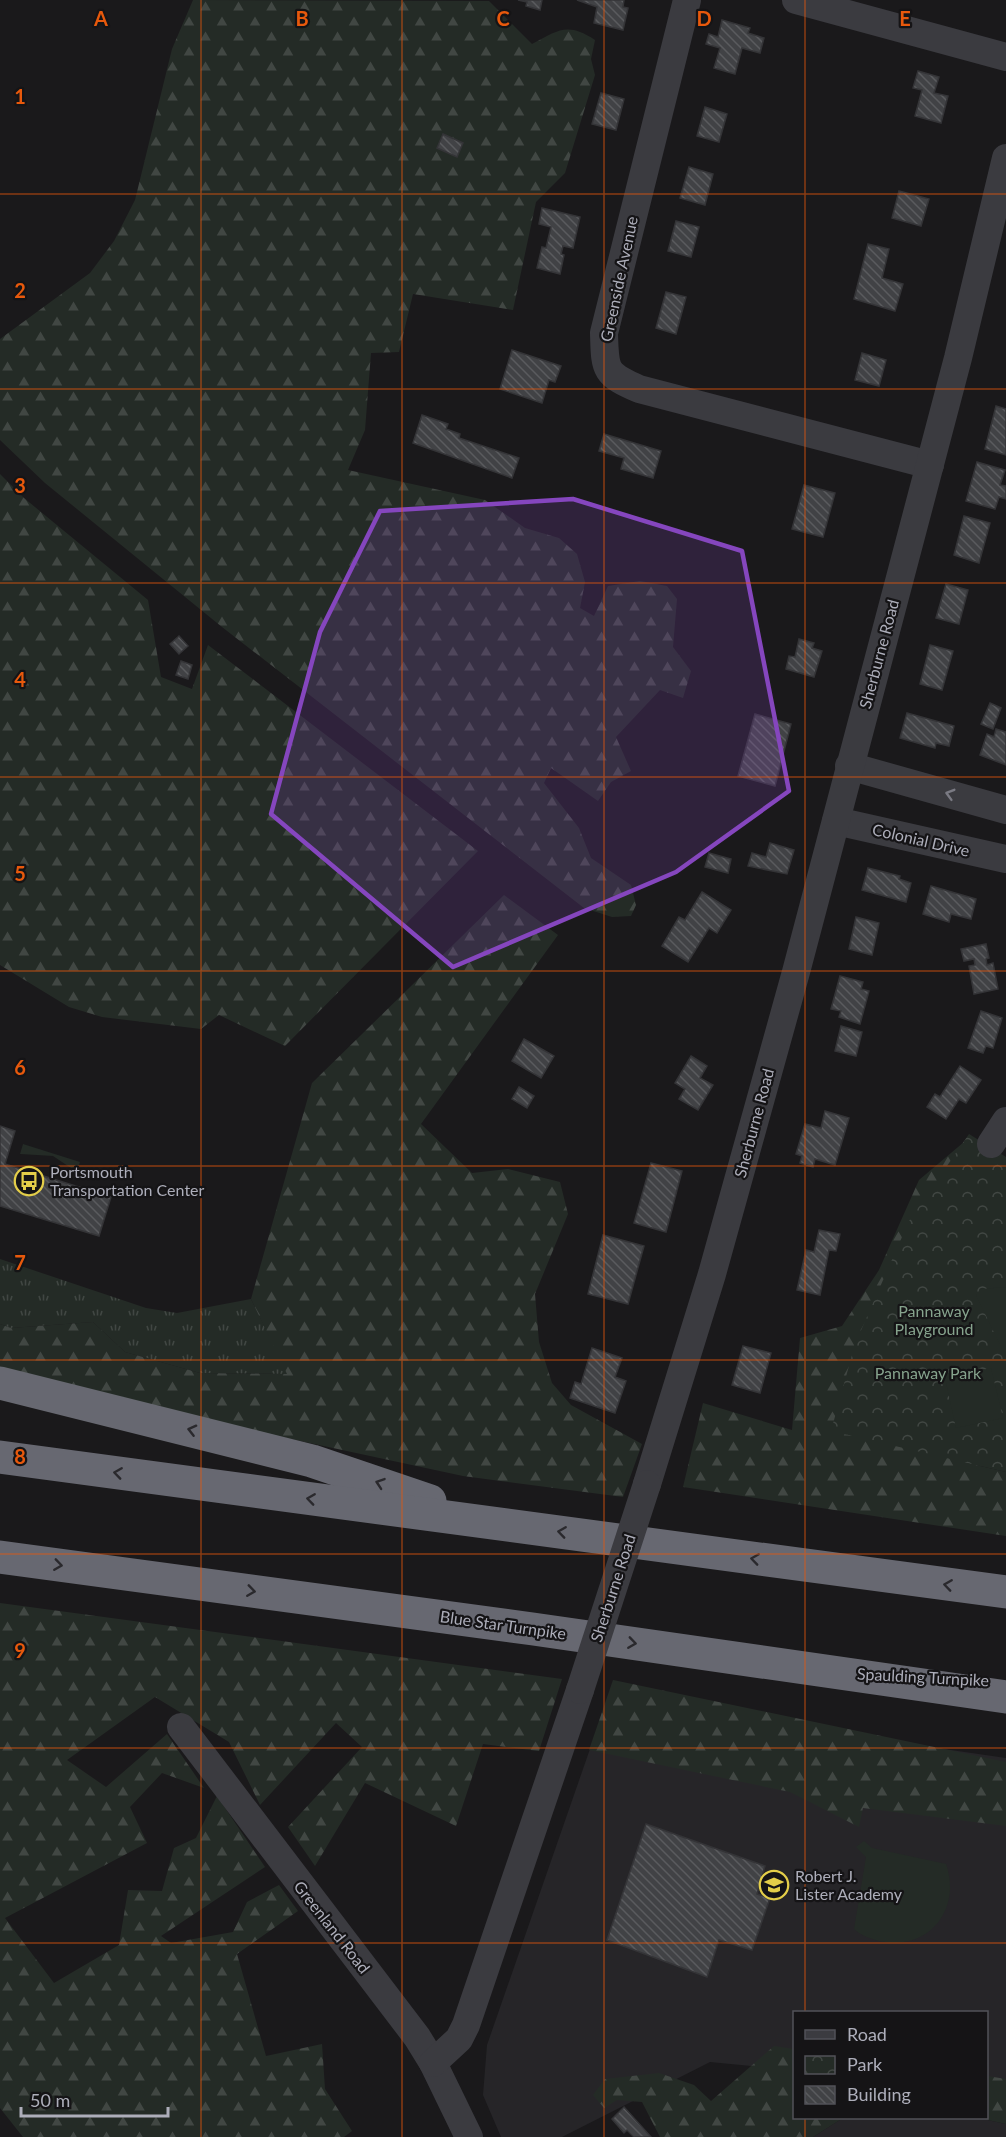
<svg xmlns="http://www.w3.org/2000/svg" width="1006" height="2137" viewBox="0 0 1006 2137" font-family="Lato,sans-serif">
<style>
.built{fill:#262528}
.grass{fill:url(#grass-tufts)}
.forest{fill:url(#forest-firs)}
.park{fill:url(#park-crowns)}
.garden{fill:#242b26}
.building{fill:url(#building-back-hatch);stroke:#343437;stroke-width:1.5}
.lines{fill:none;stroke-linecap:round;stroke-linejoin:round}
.minor{stroke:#3b3b40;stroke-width:28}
.highway{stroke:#676871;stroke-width:33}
.minor-bridge{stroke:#3b3b40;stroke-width:28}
.oneway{stroke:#7a7a83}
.oneway2{stroke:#2a292d}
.marked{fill:#8546be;fill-opacity:0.2;stroke:#8546be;stroke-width:4.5;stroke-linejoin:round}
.grid{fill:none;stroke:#e8590c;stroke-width:1.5;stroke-opacity:0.55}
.labels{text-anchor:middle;stroke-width:4.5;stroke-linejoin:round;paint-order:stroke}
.street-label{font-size:16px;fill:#adaeba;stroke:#151416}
.poi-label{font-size:16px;fill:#adaeba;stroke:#151416;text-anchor:start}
.park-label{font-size:16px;fill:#86a38d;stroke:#151416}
.grid-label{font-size:20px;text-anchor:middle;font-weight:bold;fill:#e8590c;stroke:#151416;stroke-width:4.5;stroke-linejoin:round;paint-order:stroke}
</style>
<defs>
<pattern id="grass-tufts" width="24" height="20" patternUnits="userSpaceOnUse" patternTransform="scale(1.5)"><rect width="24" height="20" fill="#242b26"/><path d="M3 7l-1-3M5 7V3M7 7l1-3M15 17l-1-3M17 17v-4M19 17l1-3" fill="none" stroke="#414743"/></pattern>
<pattern id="forest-firs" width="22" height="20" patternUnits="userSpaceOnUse" patternTransform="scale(1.5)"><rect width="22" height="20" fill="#242b26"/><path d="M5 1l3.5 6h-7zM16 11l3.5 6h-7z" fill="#414743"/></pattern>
<pattern id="park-crowns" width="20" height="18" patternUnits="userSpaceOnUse" patternTransform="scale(1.5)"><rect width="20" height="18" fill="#242b26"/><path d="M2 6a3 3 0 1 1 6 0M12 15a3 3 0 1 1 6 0" fill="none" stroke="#414743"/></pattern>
<pattern id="building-back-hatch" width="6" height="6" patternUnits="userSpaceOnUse" patternTransform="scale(1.5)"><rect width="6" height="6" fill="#414245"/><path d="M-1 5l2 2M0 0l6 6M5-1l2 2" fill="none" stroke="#5a5b5e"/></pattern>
</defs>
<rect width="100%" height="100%" fill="#1a191b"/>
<g class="built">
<polygon points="607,1700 1006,1758 1006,2091 987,2089 986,2012 794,2012 794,2070 710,2062 562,2137 501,2137 483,2095 487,2045"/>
<polygon points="843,2118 979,2118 1006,2124 1006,2137 813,2137"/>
</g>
<polygon class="grass" points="0,1259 146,1308 177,1313 251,1299 288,1374 200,1373 125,1352 93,1322 11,1328 0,1324"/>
<g class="forest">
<path d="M 193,0 L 489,1 L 532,44 C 559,30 567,22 595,40 L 591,59 L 595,75 L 565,173 L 536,202 L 513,310 L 413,294 L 399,352 L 371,353 L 365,430 L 348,470 L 485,500 L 525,528 L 559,538 L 577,554 L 585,582 L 580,608 L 594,616 L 608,586 L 640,581 L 667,586 L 677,599 L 673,647 L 691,671 L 683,698 L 660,690 L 616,737 L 631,771 L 611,782 L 598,801 L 551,768 L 544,783 L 579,828 L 591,858 L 631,885 L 636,905 L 631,916 L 612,917 L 584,908 L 222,627 L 45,483 L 0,440 L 0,339 L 90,273 L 114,241 L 135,200 L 172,49 Z"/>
<polygon points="0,474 24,498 148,600 161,677 192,689 208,645 478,851 285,1046 219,1015 201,1029 102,1017 69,1007 0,965"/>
<polygon points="504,895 558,935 421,1124 472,1173 508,1169 560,1182 568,1214 535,1294 539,1342 552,1383 571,1405 642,1444 623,1497 463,1476 193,1418 0,1373 0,1324 11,1328 93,1322 125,1352 200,1373 287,1374 251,1299 312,1083"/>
<polygon points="964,1142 976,1465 1006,1472 1006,1536 683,1487 703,1403 792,1430 800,1338 842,1326 879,1270 919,1180"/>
<polygon points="0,1603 562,1679 539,1751 483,1744 456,1826 365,1783 315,1866 288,1827 362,1747 336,1723 260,1805 229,1742 155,1697 67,1760 106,1787 167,1734 204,1788 162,1773 130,1807 147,1843 5,1918 54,1983 119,1945 128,1890 162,1891 174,1848 196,1838 217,1796 265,1867 161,1936 171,1943 233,1932 247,1902 279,1885 298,1911 237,1954 266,2056 322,2044 325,2089 352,2131 344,2137 23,2137 0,2108"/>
<polygon points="613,1680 1006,1762 1006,1826 863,1808 859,1827 790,1792 589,1750"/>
<polygon points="774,2046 794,2049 794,2118 843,2118 813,2137 660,2137 642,2102 617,2100 604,2108 593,2095 605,2079 659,2073 694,2085 711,2101"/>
<polygon points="987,2076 1006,2079 1006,2124 979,2118 986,2118"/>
</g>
<polygon class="park" points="969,1134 1006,1157 1006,1472 831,1431 855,1344 909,1221"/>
<g class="garden">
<polygon points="23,1144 80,1162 77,1172 53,1156 20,1154"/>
<polygon points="1006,1287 1006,1351 1002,1349 976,1295 981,1289"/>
<polygon points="991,1368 1003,1418 956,1428 945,1378"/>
<path d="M 864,1841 L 872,1848 L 946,1864 C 962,1910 928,1952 879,1941 C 869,1938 862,1936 854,1929 L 866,1857 L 856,1847 Z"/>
</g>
<g class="building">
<polygon points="518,0 542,0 540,10 526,6 527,2"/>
<polygon points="577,0 624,0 623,7 628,8 623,30 594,23 597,7"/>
<polygon points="722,20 750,28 748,33 764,38 760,53 742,48 735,74 714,68 720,48 706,44 709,34 718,37"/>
<polygon points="918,71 939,77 934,93 948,96 941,123 915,116 922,90 913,88"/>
<polygon points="601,93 624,99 616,130 592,124"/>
<polygon points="705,107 727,114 719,142 697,136"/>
<polygon points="443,134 463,143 457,157 437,148"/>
<polygon points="689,167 713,174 705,205 680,198"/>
<polygon points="899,191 929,199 921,226 892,218"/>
<polygon points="542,208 580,217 573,248 563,246 561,254 564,255 560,274 537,268 542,247 546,248 551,227 539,224"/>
<polygon points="676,221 699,227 691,257 668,251"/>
<polygon points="868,244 889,249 882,278 903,284 895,311 854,299"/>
<polygon points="666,292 686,297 676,334 656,328"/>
<polygon points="512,350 561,366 555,382 549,380 542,403 500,389"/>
<polygon points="862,353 886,360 879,386 855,380"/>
<polygon points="996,406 1006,409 1006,455 985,449"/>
<polygon points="422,415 448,424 446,429 460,434 459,438 519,458 512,478 413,443"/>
<polygon points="604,434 661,451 653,478 621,469 624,458 599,451"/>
<polygon points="977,462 1005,470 1000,485 1006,486 1006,499 999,497 995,509 966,501"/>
<polygon points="804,485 835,493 823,537 792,529"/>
<polygon points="964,516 990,523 979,563 954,555"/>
<polygon points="946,584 968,590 959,624 936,618"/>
<polygon points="179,636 188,646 179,654 170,644"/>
<polygon points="799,639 814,643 812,648 822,651 814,677 786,669 789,656 795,657"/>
<polygon points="930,645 953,651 942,690 920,684"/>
<polygon points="181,661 192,665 188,679 176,675"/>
<polygon points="990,703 1001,708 993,729 981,724"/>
<polygon points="907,713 954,726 949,746 936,743 935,748 900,738"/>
<polygon points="755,714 791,724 775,786 738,776"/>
<polygon points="996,729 1006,732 1006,765 980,755 987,734 994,737"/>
<polygon points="770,843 794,850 787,874 748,866 752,853 766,857"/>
<polygon points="709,853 731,859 728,873 705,867"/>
<polygon points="868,868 900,876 899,879 911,883 906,902 862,890"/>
<polygon points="931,886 976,899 971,919 951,914 949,922 923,914"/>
<polygon points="702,892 731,910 717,933 709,928 688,962 662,946 679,917 685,920"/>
<polygon points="856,917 879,923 872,955 849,949"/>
<polygon points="986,944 989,958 986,959 987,965 993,963 998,989 974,994 969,966 975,965 974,959 964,961 961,949"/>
<polygon points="840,976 863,982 861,989 869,991 860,1024 839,1017 841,1011 831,1009"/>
<polygon points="981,1011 1002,1018 993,1048 986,1046 983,1053 968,1048"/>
<polygon points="841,1026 862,1032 856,1056 835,1051"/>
<polygon points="524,1039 554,1056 541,1078 512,1061"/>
<polygon points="691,1056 707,1066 700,1078 713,1085 698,1110 679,1099 685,1089 675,1083"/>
<polygon points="960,1066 981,1080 966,1103 959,1099 946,1119 927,1107 935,1094 940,1097"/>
<polygon points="519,1087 534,1096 527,1108 512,1099"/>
<polygon points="825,1111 849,1118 835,1165 815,1159 813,1167 800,1163 802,1156 796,1154 805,1124 821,1128"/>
<polygon points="0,1126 15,1131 5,1164 111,1197 99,1236 0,1206"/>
<polygon points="651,1163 682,1171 666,1232 634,1223"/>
<polygon points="819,1230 840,1234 836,1251 829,1250 820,1295 797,1290 806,1250 814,1252"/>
<polygon points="603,1235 644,1246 628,1304 588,1294"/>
<polygon points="743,1346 771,1353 760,1393 732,1385"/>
<polygon points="592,1348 622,1358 615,1377 626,1381 615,1413 570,1398 575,1382 581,1384"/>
<polygon points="646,1824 765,1866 757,1894 770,1898 752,1950 719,1940 707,1977 607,1940"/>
<polygon points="624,2107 651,2137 634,2137 627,2130 624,2133 612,2119"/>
</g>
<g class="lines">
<g class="minor">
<path d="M 687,0 L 604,333 C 605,370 604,374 639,389 L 930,465"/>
<polyline points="796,0 1006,57"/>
<polyline points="849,766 1006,810"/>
<polyline points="836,821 1006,859"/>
<polyline points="991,1144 1006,1121"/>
<polyline points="647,1484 712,1274 796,972 958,358 1006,158"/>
<polyline points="181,1727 417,2037 433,2063 469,2137"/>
<polyline points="433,2063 459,2039 466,2025 580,1690"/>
</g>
<g class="highway">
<polyline points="0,1383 312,1461 430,1501"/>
<polyline points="0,1457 1006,1592"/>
<polyline points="0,1557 533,1629 1006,1697"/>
</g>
<polyline class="minor-bridge" points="580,1690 647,1484"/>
</g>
<defs><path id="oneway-chevron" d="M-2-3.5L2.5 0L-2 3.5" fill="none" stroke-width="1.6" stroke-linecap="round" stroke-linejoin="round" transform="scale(1.5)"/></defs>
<use class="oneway" href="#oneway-chevron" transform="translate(950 794) rotate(-164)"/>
<g class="oneway2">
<use href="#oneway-chevron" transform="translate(192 1430) rotate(-166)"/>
<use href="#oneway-chevron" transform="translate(118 1473) rotate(-172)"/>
<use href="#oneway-chevron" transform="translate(380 1483) rotate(-161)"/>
<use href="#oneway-chevron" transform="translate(311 1499) rotate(-172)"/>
<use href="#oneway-chevron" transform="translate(562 1532) rotate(-172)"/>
<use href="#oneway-chevron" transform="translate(755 1559) rotate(-172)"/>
<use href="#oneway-chevron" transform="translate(58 1565) rotate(8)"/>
<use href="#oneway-chevron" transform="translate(948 1585) rotate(-172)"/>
<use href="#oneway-chevron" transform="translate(251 1591) rotate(8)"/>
<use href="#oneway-chevron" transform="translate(632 1643) rotate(8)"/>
</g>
<path class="marked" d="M 573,499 L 742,551 L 789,791 L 676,872 L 453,967 L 271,814 L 320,632 L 380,511 Z"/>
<path class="grid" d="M 201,0 L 201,2137M 402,0 L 402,2137M 604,0 L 604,2137M 805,0 L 805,2012M 0,194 L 1006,194M 0,389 L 1006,389M 0,583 L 1006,583M 0,777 L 1006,777M 0,971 L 1006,971M 0,1166 L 1006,1166M 0,1360 L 1006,1360M 0,1554 L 1006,1554M 0,1748 L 1006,1748M 0,1943 L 1006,1943M 805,2118 L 805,2137"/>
<defs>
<g id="bus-ring" transform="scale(1.5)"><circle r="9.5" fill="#151416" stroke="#e4ce49" stroke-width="1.5"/><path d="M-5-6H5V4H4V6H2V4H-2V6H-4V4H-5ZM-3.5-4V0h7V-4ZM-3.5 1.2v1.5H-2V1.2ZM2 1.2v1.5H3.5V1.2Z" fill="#e4ce49"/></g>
<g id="school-ring" transform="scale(1.5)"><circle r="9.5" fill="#151416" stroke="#e4ce49" stroke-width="1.5"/><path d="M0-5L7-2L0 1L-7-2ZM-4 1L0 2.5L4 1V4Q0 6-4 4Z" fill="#e4ce49"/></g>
</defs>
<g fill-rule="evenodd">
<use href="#bus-ring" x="29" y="1181"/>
<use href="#school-ring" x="774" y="1885"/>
</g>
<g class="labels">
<g class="street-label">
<text transform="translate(619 279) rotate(-78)" y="6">Greenside Avenue</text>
<text transform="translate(879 654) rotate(-75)" y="6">Sherburne Road</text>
<text transform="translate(921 840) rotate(13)" y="6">Colonial Drive</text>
<text transform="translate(754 1123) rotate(-75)" y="6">Sherburne Road</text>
<text transform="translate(613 1588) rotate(-72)" y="6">Sherburne Road</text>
<text transform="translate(503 1625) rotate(8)" y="6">Blue Star Turnpike</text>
<text transform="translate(923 1677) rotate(3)" y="6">Spaulding Turnpike</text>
<text transform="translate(332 1927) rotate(52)" y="6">Greenland Road</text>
</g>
<g class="poi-label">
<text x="50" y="1178">Portsmouth<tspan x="50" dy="18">Transportation Center</tspan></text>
<text x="795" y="1882">Robert J.<tspan x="795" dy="18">Lister Academy</tspan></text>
</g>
<g class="park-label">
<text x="934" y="1317">Pannaway<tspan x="934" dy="18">Playground</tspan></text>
<text x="928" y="1379">Pannaway Park</text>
</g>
</g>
<g class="grid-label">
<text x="101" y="26">A</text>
<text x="302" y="26">B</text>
<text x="503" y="26">C</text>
<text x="704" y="26">D</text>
<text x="905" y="26">E</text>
<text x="20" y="104">1</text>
<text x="20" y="298">2</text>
<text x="20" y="493">3</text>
<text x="20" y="687">4</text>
<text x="20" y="881">5</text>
<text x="20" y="1075">6</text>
<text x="20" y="1270">7</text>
<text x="20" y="1464">8</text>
<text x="20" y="1658">9</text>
</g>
<rect x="793" y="2011" width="195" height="108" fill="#151416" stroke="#525258" stroke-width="1.5"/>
<rect x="805" y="2030" width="30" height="9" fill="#3b3b40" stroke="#525258" stroke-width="1.5"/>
<text x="847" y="2041" font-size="18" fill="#adaeba">Road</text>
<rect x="805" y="2056" width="30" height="18" fill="url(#park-crowns)" stroke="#525258" stroke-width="1.5"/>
<text x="847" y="2071" font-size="18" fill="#adaeba">Park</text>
<rect x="805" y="2086" width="30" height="18" fill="url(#building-back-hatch)" stroke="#525258" stroke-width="1.5"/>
<text x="847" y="2101" font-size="18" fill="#adaeba">Building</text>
<path d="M21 2107v9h147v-9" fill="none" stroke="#adaeba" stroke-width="3"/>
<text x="30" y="2107" font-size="18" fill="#adaeba" stroke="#151416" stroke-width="4.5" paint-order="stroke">50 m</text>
</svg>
